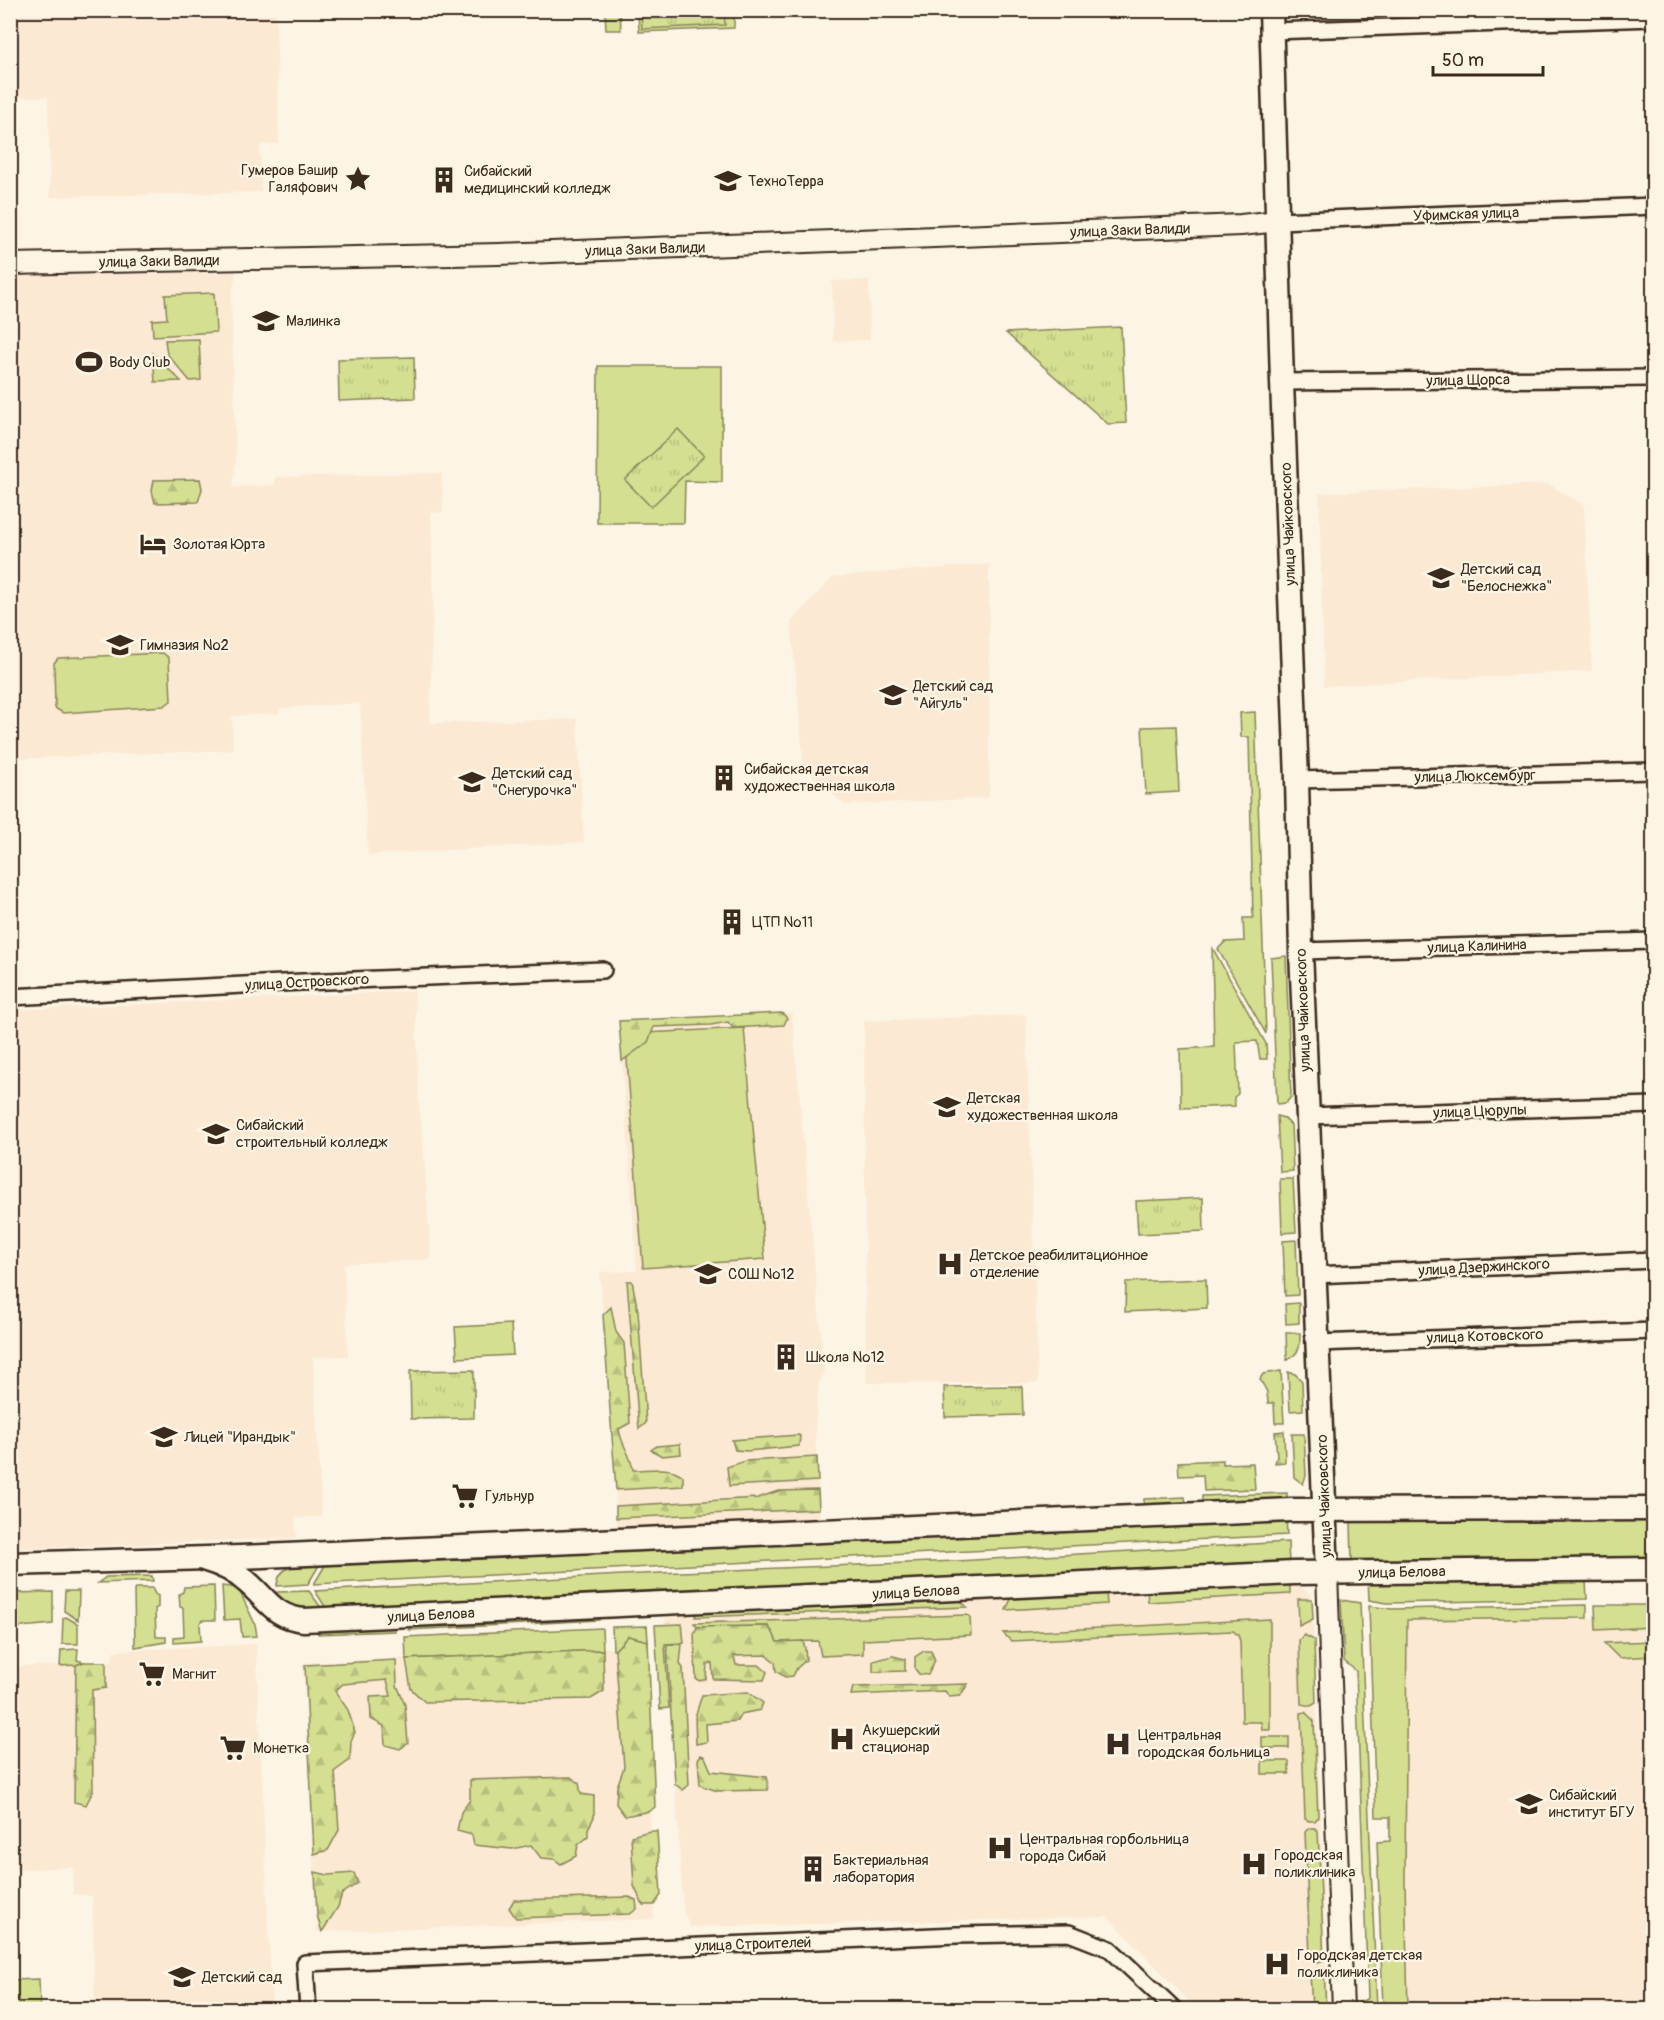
<svg xmlns="http://www.w3.org/2000/svg" width="1664" height="2020" viewBox="0 0 1664 2020" font-family="Pangolin,sans-serif">
<style>
.built{fill:#fbe9d3}
.green{fill:#d4df92;stroke:#888458;stroke-width:1.5}
.forest{fill:url(#forest-firs);stroke:#888458;stroke-width:1.5}
.park{fill:url(#park-tufts);stroke:#888458;stroke-width:1.5}
.lines{fill:none;stroke-linecap:round;stroke-linejoin:round}
.minor-casing{stroke:#3b2a1e;stroke-width:20}
.tertiary-casing{stroke:#3b2a1e;stroke-width:24}
.secondary-casing{stroke:#3b2a1e;stroke-width:27}
.minor{stroke:#fcf5e5;stroke-width:15}
.tertiary{stroke:#fcf5e5;stroke-width:20}
.secondary{stroke:#fcf5e5;stroke-width:22}
.labels{text-anchor:middle;stroke-width:4.5;stroke-linejoin:round;paint-order:stroke}
.poi-label{font-size:15px;fill:#3b2a1e;stroke:#fcf5e5;text-anchor:start}
.street-label{font-size:15px;fill:#3b2a1e;stroke:#fcf5e5}
</style>
<defs>
<pattern id="forest-firs" width="22" height="20" patternUnits="userSpaceOnUse" patternTransform="scale(1.5)"><rect width="22" height="20" fill="#d4df92"/><path d="M5 1l3.5 6h-7zM16 11l3.5 6h-7z" fill="#b7c07d"/></pattern>
<pattern id="park-tufts" width="24" height="20" patternUnits="userSpaceOnUse" patternTransform="scale(1.5)"><rect width="24" height="20" fill="#d4df92"/><path d="M3 7l-1-3M5 7V3M7 7l1-3M15 17l-1-3M17 17v-4M19 17l1-3" fill="none" stroke="#b7c07d"/></pattern>
</defs>
<rect width="100%" height="100%" fill="#fcf5e5"/>
<filter id="ink" filterUnits="userSpaceOnUse"><feTurbulence type="fractalNoise" baseFrequency=".0167" numOctaves="2"/><feDisplacementMap in="SourceGraphic" scale="12" xChannelSelector="R" yChannelSelector="G"/><feConvolveMatrix kernelMatrix="1 2 1 2 8 2 1 2 1" color-interpolation-filters="sRGB"/></filter>
<g filter="url(#ink)">
<g class="built">
<polygon points="13,11 276,11 279,144 260,145 261,192 50,197 48,97 15,97"/>
<polygon points="236,272 231,300 236,460 233,487 275,485 275,477 442,473 443,512 431,513 433,600 430,723 577,719 584,842 368,855 360,703 281,708 278,714 232,716 233,750 11,759 10,276"/>
<polygon points="869,280 870,340 833,341 832,281"/>
<polygon points="1549,484 1584,505 1592,671 1324,686 1319,493"/>
<polygon points="989,564 989,798 845,805 804,768 791,622 833,577"/>
<polygon points="415,991 419,1103 425,1165 431,1259 344,1264 348,1356 313,1357 322,1517 295,1518 296,1538 11,1549 11,1010"/>
<polygon points="792,1013 824,1370 819,1383 815,1430 820,1520 617,1532 616,1490 600,1272 637,1271 619,1021"/>
<polygon points="1026,1015 1038,1383 866,1383 864,1021"/>
<polygon points="1294,1583 1301,1587 1312,1596 1328,2009 1197,2009 1108,1917 690,1927 683,1911 665,1614"/>
<polygon points="1653,1618 1653,2009 1408,2009 1405,1881 1407,1619"/>
<polygon points="256,1644 272,2009 95,2009 92,1896 73,1894 73,1867 11,1870 11,1666 76,1665 84,1662 112,1662 113,1651"/>
<polygon points="644,1646 654,1919 317,1932 303,1663"/>
</g>
<g class="green">
<polygon points="605,11 620,11 621,30 606,30"/>
<polygon points="638,11 734,11 734,28 639,32"/>
<polygon points="214,293 216,332 153,336 152,320 167,319 165,295"/>
<polygon points="199,339 201,380 190,381 167,354 165,340"/>
<polygon points="153,354 181,381 155,382"/>
<polygon points="598,366 722,366 722,482 685,481 684,523 597,523"/>
<polygon points="163,653 169,658 171,701 164,706 63,713 55,708 54,663 58,658"/>
<polygon points="1255,712 1266,1034 1218,949 1225,942 1244,941 1243,918 1253,918 1249,737 1241,737 1240,713"/>
<polygon points="1176,726 1179,792 1146,794 1142,727"/>
<polygon points="1212,947 1266,1044 1267,1059 1260,1059 1257,1041 1236,1042 1238,1094 1234,1097 1235,1106 1181,1108 1180,1049 1214,1047"/>
<polygon points="1286,956 1291,1097 1286,1103 1277,1104 1271,958"/>
<polygon points="744,1028 765,1259 643,1268 625,1034"/>
<polygon points="1277,1116 1284,1118 1291,1125 1293,1171 1280,1172"/>
<polygon points="1280,1179 1293,1179 1296,1232 1282,1233"/>
<polygon points="1296,1240 1298,1295 1285,1296 1283,1241"/>
<polygon points="1206,1279 1207,1308 1125,1312 1126,1282"/>
<polygon points="1299,1303 1299,1323 1286,1324 1285,1304"/>
<polygon points="511,1324 513,1355 457,1358 455,1327"/>
<path d="M 1286,1333 L 1300,1333 C 1300,1347 1300,1353 1287,1360 Z"/>
<polygon points="1281,1371 1284,1423 1275,1423 1274,1403 1268,1403 1267,1392 1260,1379 1263,1374"/>
<polygon points="1288,1372 1295,1374 1302,1381 1303,1410 1290,1411"/>
<polygon points="1292,1434 1304,1434 1306,1476 1303,1484 1294,1477"/>
<polygon points="1287,1493 1287,1498 1282,1499 1202,1503 1202,1496"/>
<polygon points="1185,1497 1186,1504 1144,1506 1144,1499"/>
<polygon points="1286,1516 1287,1535 314,1584 327,1562"/>
<polygon points="1653,1517 1653,1562 1352,1563 1351,1520"/>
<polygon points="1288,1542 1289,1565 326,1608 315,1591 681,1572 957,1561"/>
<path d="M 321,1562 L 308,1584 L 277,1586 C 278,1563 303,1564 321,1562 Z"/>
<polygon points="152,1576 153,1581 98,1583 106,1577"/>
<polygon points="1581,1577 1586,1581 1587,1599 1387,1603 1369,1600 1368,1579"/>
<polygon points="1290,1583 1290,1594 1148,1602 1147,1591"/>
<polygon points="214,1586 215,1620 203,1620 200,1623 201,1641 174,1643 174,1637 184,1636 183,1608 180,1607 179,1594 183,1592 184,1587"/>
<polygon points="222,1586 238,1588 255,1624 257,1636 242,1637 240,1619 224,1620"/>
<polygon points="136,1588 152,1588 155,1594 158,1596 158,1607 155,1609 156,1637 166,1637 166,1642 135,1647 134,1590"/>
<polygon points="65,1591 79,1591 78,1620 64,1611"/>
<polygon points="309,1591 325,1613 296,1612 278,1598 277,1592"/>
<polygon points="53,1592 53,1624 11,1628 11,1593"/>
<polygon points="1106,1593 1107,1604 1006,1610 1011,1599"/>
<polygon points="1298,1599 1312,1599 1313,1619 1299,1626"/>
<polygon points="960,1600 967,1607 695,1617 697,1610"/>
<polygon points="1341,1600 1360,1603 1377,2009 1357,2009 1357,2004 1368,1998 1356,1671 1344,1661"/>
<polygon points="1587,1605 1587,1618 1407,1620 1405,1881 1408,2009 1383,2009 1377,1842 1390,1841 1390,1817 1376,1817 1369,1606 1392,1609"/>
<polygon points="1595,1605 1653,1605 1653,1627 1596,1630"/>
<polygon points="967,1615 970,1617 971,1635 863,1640 863,1654 821,1656 818,1641 777,1642 773,1633 768,1626 697,1627 694,1623"/>
<polygon points="599,1616 599,1620 409,1630 409,1626"/>
<polygon points="66,1617 78,1624 78,1644 62,1644 63,1618"/>
<polygon points="1270,1619 1270,1730 1262,1730 1261,1722 1242,1722 1240,1641 1238,1635 1233,1631 1011,1641 1003,1633"/>
<polygon points="682,1624 684,1643 665,1644 669,1708 660,1709 655,1625"/>
<polygon points="647,1626 648,1641 628,1636 615,1650 613,1650 612,1627"/>
<polygon points="394,1627 395,1631 318,1634 317,1630"/>
<polygon points="602,1628 603,1650 406,1659 405,1637"/>
<polygon points="1304,1635 1314,1640 1316,1703 1311,1706 1301,1704 1299,1640"/>
<polygon points="1653,1641 1653,1656 1619,1658 1604,1643"/>
<polygon points="78,1649 77,1660 84,1662 76,1665 60,1666 61,1650"/>
<polygon points="1305,1712 1314,1721 1318,1817 1315,1821 1309,1821 1305,1819 1301,1713"/>
<rect x="1262" y="1737" width="27" height="11"/>
<rect x="1262" y="1761" width="27" height="13"/>
<polygon points="1309,1828 1315,1828 1318,1831 1324,1960 1318,1962 1310,1958 1305,1832"/>
<polygon points="1317,1969 1324,1969 1326,2009 1312,2009 1310,1973"/>
<polygon points="39,1979 40,2009 11,2009 11,1980"/>
</g>
<g class="forest">
<polygon points="200,479 202,489 198,502 155,503 152,491 154,480"/>
<polygon points="782,1013 787,1018 784,1025 733,1028 728,1022 711,1025 654,1027 648,1042 622,1061 619,1021"/>
<polygon points="627,1281 632,1281 638,1311 646,1423 639,1429"/>
<path d="M 611,1307 L 616,1332 L 624,1343 L 630,1423 L 619,1429 C 621,1445 631,1454 633,1470 C 649,1470 670,1465 683,1476 L 683,1486 L 616,1490 L 603,1315 Z"/>
<polygon points="1284,1431 1285,1462 1275,1463 1277,1456 1275,1432"/>
<polygon points="798,1435 800,1436 799,1446 747,1451 735,1450 732,1440"/>
<polygon points="680,1444 681,1454 662,1456 651,1450 657,1446"/>
<polygon points="817,1457 818,1481 729,1486 727,1467 745,1461"/>
<polygon points="1223,1460 1223,1464 1253,1463 1255,1489 1204,1491 1203,1475 1179,1476 1178,1462"/>
<polygon points="818,1490 819,1509 616,1518 616,1506 758,1498 778,1491"/>
<polygon points="768,1626 773,1633 777,1642 803,1641 805,1648 806,1660 797,1668 793,1676 785,1677 776,1671 775,1662 766,1655 734,1656 736,1665 759,1665 767,1672 764,1680 713,1679 712,1663 707,1664 706,1679 700,1681 696,1679 694,1634 697,1627"/>
<polygon points="628,1636 648,1641 655,1807 650,1811 625,1816 616,1804 617,1787 624,1767 615,1650"/>
<polygon points="682,1644 680,1664 683,1668 689,1785 683,1790 675,1784 667,1645"/>
<polygon points="603,1650 604,1691 591,1699 425,1702 411,1689 406,1659"/>
<polygon points="924,1651 931,1651 935,1660 928,1675 919,1674 915,1669 915,1657"/>
<polygon points="893,1656 905,1659 905,1671 873,1672 873,1661"/>
<polygon points="396,1660 397,1685 405,1705 408,1743 400,1749 385,1745 384,1726 371,1719 370,1697 391,1696 387,1680 343,1684 335,1691 348,1710 355,1732 351,1741 350,1760 335,1771 339,1830 328,1850 314,1854 305,1665"/>
<polygon points="84,1662 106,1662 106,1688 92,1690 93,1791 86,1805 74,1802 76,1665"/>
<polygon points="968,1684 960,1696 949,1697 945,1691 851,1695 853,1687"/>
<polygon points="748,1692 763,1703 760,1710 741,1714 737,1721 706,1724 707,1742 696,1744 695,1717 702,1695"/>
<polygon points="701,1755 705,1757 711,1771 767,1777 768,1790 717,1791 700,1785 698,1759"/>
<polygon points="571,1777 579,1783 581,1794 594,1796 594,1817 588,1829 588,1837 578,1845 576,1856 561,1864 554,1859 541,1858 531,1845 512,1849 474,1845 472,1835 457,1831 461,1812 470,1800 470,1780"/>
<polygon points="650,1831 657,1831 661,1895 654,1905 643,1905 634,1886 631,1836"/>
<polygon points="315,1872 328,1875 354,1873 358,1883 342,1894 338,1907 322,1932 317,1915"/>
<polygon points="629,1897 636,1900 637,1909 630,1914 516,1918 509,1908 514,1900"/>
</g>
<g class="park">
<polygon points="641,11 724,11 725,25 642,29"/>
<polygon points="1121,327 1126,423 1108,424 1006,333"/>
<polygon points="414,357 415,398 339,401 338,359"/>
<polygon points="678,429 704,456 651,507 625,480"/>
<polygon points="1203,1198 1204,1231 1138,1234 1136,1201"/>
<polygon points="474,1370 474,1418 411,1419 410,1371"/>
<polygon points="1022,1386 1023,1415 945,1417 944,1387"/>
</g>
<g class="lines">
<g class="minor-casing">
<g id="minor">
<polyline points="1272,31 1654,18"/>
<polyline points="1278,221 1654,206"/>
<polyline points="1282,382 1654,378"/>
<polyline points="1297,780 1654,771"/>
<polyline points="1301,951 1654,941"/>
<polyline points="10,997 302,982 603,970"/>
<polyline points="1307,1116 1654,1105"/>
<polyline points="1314,1275 1654,1260"/>
<polyline points="1317,1343 1654,1331"/>
<polyline points="308,2010 305,1963 957,1935 1069,1933 1110,1949 1175,2010"/>
</g>
</g>
<g class="tertiary-casing">
<g id="tertiary">
<polyline points="10,264 499,254 1241,225 1278,221"/>
<polyline points="1327,1573 1343,2010"/>
</g>
</g>
<g class="secondary-casing">
<g id="secondary">
<polyline points="1271,10 1282,382 1297,780 1301,951 1327,1573"/>
<path d="M 206,1560 C 220,1564 236,1572 247,1582 C 268,1600 274,1617 304,1620 L 1293,1573 L 1654,1569"/>
<polyline points="10,1564 240,1557 1291,1510 1654,1509"/>
</g>
</g>
<use href="#minor" class="minor"/>
<use href="#tertiary" class="tertiary"/>
<use href="#secondary" class="secondary"/>
</g>
</g>
<defs>
<g id="sight-bare" transform="scale(2.07)"><path d="M0-6L1.8-2.2L6-1.7L2.9 1.2L3.7 5.4L0 3.3L-3.7 5.4L-2.9 1.2L-6-1.7L-1.8-2.2Z" fill="#3b2a1e" stroke="#fcf5e5" stroke-width="2.5" paint-order="stroke"/></g>
<g id="building-bare" transform="scale(2.07)"><path d="M-4-6H4V6H1V3H-1V6H-4ZM-2.5-4.3h1.7v1.8h-1.7ZM.8-4.3h1.7v1.8H.8ZM-2.5-1h1.7V.8h-1.7ZM.8-1h1.7V.8H.8Z" fill="#3b2a1e" stroke="#fcf5e5" stroke-width="2.5" paint-order="stroke"/></g>
<g id="school-bare" transform="scale(2.07)"><path d="M0-5L7-2L0 1L-7-2ZM-4 1L0 2.5L4 1V4Q0 6-4 4Z" fill="#3b2a1e" stroke="#fcf5e5" stroke-width="2.5" paint-order="stroke"/></g>
<g id="stadium-bare" transform="scale(2.07)"><path d="M0-5a6.5 5 0 1 0 0 10a6.5 5 0 1 0 0-10ZM-3.5-1.8h7v3.6h-7Z" fill="#3b2a1e" stroke="#fcf5e5" stroke-width="2.5" paint-order="stroke"/></g>
<g id="hotel-bare" transform="scale(2.07)"><path d="M-6-4.5h1.5V1H6V5H4.5V3h-9V5H-6ZM-4 0a1.8 1.8 0 1 1 3.6 0ZM.5 0V-2.5h3Q6-2.5 6 0Z" fill="#3b2a1e" stroke="#fcf5e5" stroke-width="2.5" paint-order="stroke"/></g>
<g id="university-bare" transform="scale(2.07)"><path d="M0-5L7-2L0 1L-7-2ZM-4 1L0 2.5L4 1V4Q0 6-4 4Z" fill="#3b2a1e" stroke="#fcf5e5" stroke-width="2.5" paint-order="stroke"/></g>
<g id="hospital-bare" transform="scale(2.07)"><path d="M-5-5h3v3.5h4V-5h3V5h-3V1.5h-4V5h-3Z" fill="#3b2a1e" stroke="#fcf5e5" stroke-width="2.5" paint-order="stroke"/></g>
<g id="supermarket-bare" transform="scale(2.07)"><path d="M-6-5.5h2.5l.6 2H6L4.5 2H-2.5L-4.4-4H-6ZM-1.5 3.2a1.3 1.3 0 1 0 .1 0ZM3 3.2a1.3 1.3 0 1 0 .1 0Z" fill="#3b2a1e" stroke="#fcf5e5" stroke-width="2.5" paint-order="stroke"/></g>
</defs>
<g fill-rule="evenodd">
<use href="#sight-bare" x="358" y="179"/>
<use href="#building-bare" x="444" y="180"/>
<use href="#school-bare" x="728" y="181"/>
<use href="#school-bare" x="266" y="321"/>
<use href="#stadium-bare" x="89" y="362"/>
<use href="#hotel-bare" x="153" y="544"/>
<use href="#school-bare" x="1441" y="578"/>
<use href="#school-bare" x="120" y="645"/>
<use href="#school-bare" x="893" y="695"/>
<use href="#building-bare" x="724" y="778"/>
<use href="#school-bare" x="472" y="782"/>
<use href="#building-bare" x="732" y="922"/>
<use href="#school-bare" x="947" y="1107"/>
<use href="#university-bare" x="216" y="1134"/>
<use href="#hospital-bare" x="950" y="1264"/>
<use href="#school-bare" x="708" y="1274"/>
<use href="#building-bare" x="786" y="1357"/>
<use href="#school-bare" x="164" y="1437"/>
<use href="#supermarket-bare" x="465" y="1496"/>
<use href="#supermarket-bare" x="152" y="1674"/>
<use href="#hospital-bare" x="842" y="1739"/>
<use href="#hospital-bare" x="1118" y="1744"/>
<use href="#supermarket-bare" x="233" y="1748"/>
<use href="#university-bare" x="1529" y="1804"/>
<use href="#hospital-bare" x="1000" y="1848"/>
<use href="#hospital-bare" x="1254" y="1864"/>
<use href="#building-bare" x="813" y="1869"/>
<use href="#hospital-bare" x="1277" y="1964"/>
<use href="#school-bare" x="182" y="1977"/>
</g>
<g class="labels">
<g class="poi-label">
<text x="338" y="175" text-anchor="end">Гумеров Башир<tspan x="338" dy="17">Галяфович</tspan></text>
<text x="464" y="176">Сибайский<tspan x="464" dy="17">медицинский колледж</tspan></text>
<text x="748" y="186">ТехноТерра</text>
<text x="286" y="326">Малинка</text>
<text x="109" y="367">Body Club</text>
<text x="173" y="549">Золотая Юрта</text>
<text x="1461" y="574">Детский сад<tspan x="1461" dy="17">"Белоснежка"</tspan></text>
<text x="140" y="650">Гимназия №2</text>
<text x="913" y="691">Детский сад<tspan x="913" dy="17">"Айгуль"</tspan></text>
<text x="744" y="774">Сибайская детская<tspan x="744" dy="17">художественная школа</tspan></text>
<text x="492" y="778">Детский сад<tspan x="492" dy="17">"Снегурочка"</tspan></text>
<text x="752" y="927">ЦТП №11</text>
<text x="967" y="1103">Детская<tspan x="967" dy="17">художественная школа</tspan></text>
<text x="236" y="1130">Сибайский<tspan x="236" dy="17">строительный колледж</tspan></text>
<text x="970" y="1260">Детское реабилитационное<tspan x="970" dy="17">отделение</tspan></text>
<text x="728" y="1279">СОШ №12</text>
<text x="806" y="1362">Школа №12</text>
<text x="184" y="1442">Лицей "Ирандык"</text>
<text x="485" y="1501">Гульнур</text>
<text x="172" y="1679">Магнит</text>
<text x="862" y="1735">Акушерский<tspan x="862" dy="17">стационар</tspan></text>
<text x="1138" y="1740">Центральная<tspan x="1138" dy="17">городская больница</tspan></text>
<text x="253" y="1753">Монетка</text>
<text x="1549" y="1800">Сибайский<tspan x="1549" dy="17">институт БГУ</tspan></text>
<text x="1020" y="1844">Центральная горбольница<tspan x="1020" dy="17">города Сибай</tspan></text>
<text x="1274" y="1860">Городская<tspan x="1274" dy="17">поликлиника</tspan></text>
<text x="833" y="1865">Бактериальная<tspan x="833" dy="17">лаборатория</tspan></text>
<text x="1297" y="1960">Городская детская<tspan x="1297" dy="17">поликлиника</tspan></text>
<text x="202" y="1982">Детский сад</text>
</g>
<g class="street-label">
<text transform="translate(1466 214) rotate(-2)" y="5">Уфимская улица</text>
<text transform="translate(1130 230) rotate(-2)" y="5">улица Заки Валиди</text>
<text transform="translate(645 249) rotate(-2)" y="5">улица Заки Валиди</text>
<text transform="translate(159 261) rotate(-1)" y="5">улица Заки Валиди</text>
<text transform="translate(1468 380) rotate(-1)" y="5">улица Щорса</text>
<text transform="translate(1288 524) rotate(-92)" y="5">улица Чайковского</text>
<text transform="translate(1475 776) rotate(-1)" y="5">улица Люксембург</text>
<text transform="translate(1477 946) rotate(-2)" y="5">улица Калинина</text>
<text transform="translate(307 982) rotate(-3)" y="5">улица Островского</text>
<text transform="translate(1303 1010) rotate(-92)" y="5">улица Чайковского</text>
<text transform="translate(1480 1111) rotate(-2)" y="5">улица Цюрупы</text>
<text transform="translate(1484 1267) rotate(-3)" y="5">улица Дзержинского</text>
<text transform="translate(1485 1336) rotate(-2)" y="5">улица Котовского</text>
<text transform="translate(1324 1496) rotate(-92)" y="5">улица Чайковского</text>
<text transform="translate(1402 1572) rotate(-1)" y="5">улица Белова</text>
<text transform="translate(916 1592) rotate(-3)" y="5">улица Белова</text>
<text transform="translate(431 1615) rotate(-3)" y="5">улица Белова</text>
<text transform="translate(753 1944) rotate(-2)" y="5">улица Строителей</text>
</g>
</g>
<rect width="1664" height="2020" fill="none" stroke="#fcf5e5" stroke-width="36"/>
<rect x="18" y="18" width="1628" height="1984" fill="none" stroke="#3b2a1e" stroke-width="2" filter="url(#ink)"/>
<path d="M1433 66v9h110v-9" fill="none" stroke="#3b2a1e" stroke-width="3"/>
<text x="1442" y="66" font-size="18" fill="#3b2a1e" stroke="#fcf5e5" stroke-width="4.5" paint-order="stroke">50 m</text>
</svg>
